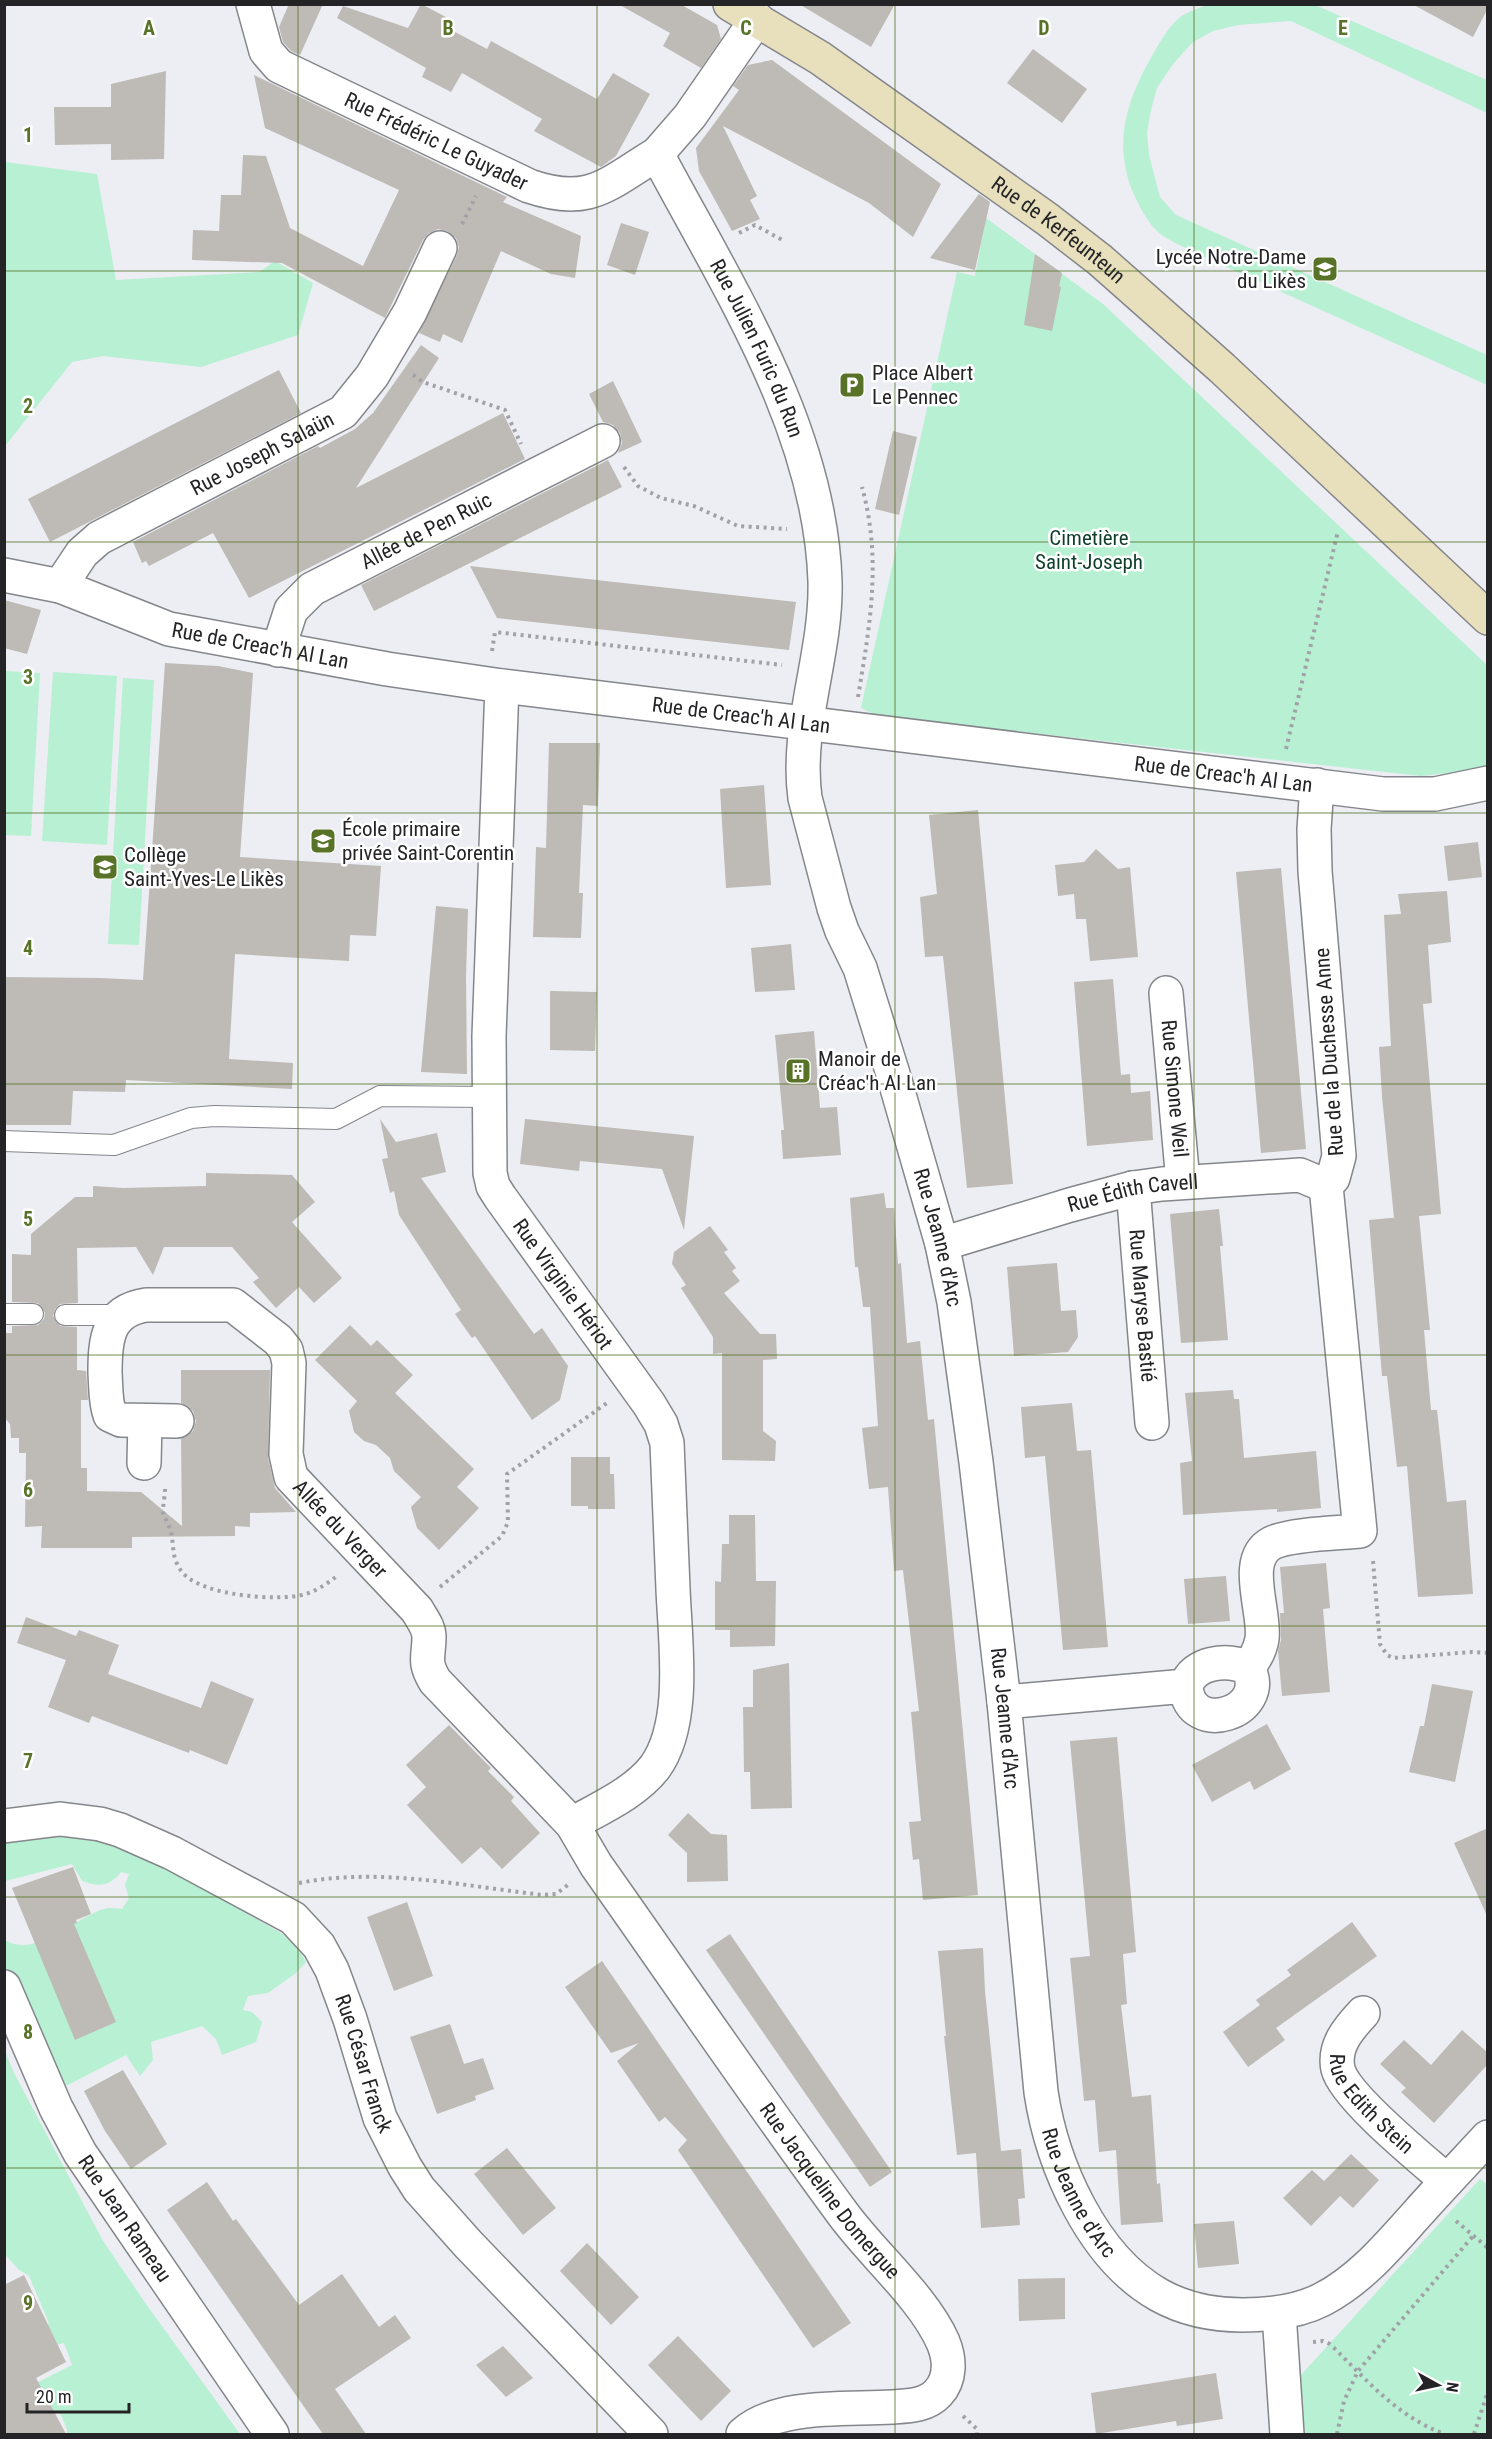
<svg xmlns="http://www.w3.org/2000/svg" width="1492" height="2439" viewBox="0 0 1492 2439" font-family="'Roboto Condensed',sans-serif">
<style>
.green{fill:#b7f0d3}
.building{fill:#bebab5}
.lines{fill:none;stroke-linecap:round;stroke-linejoin:round}
.lane-casing{stroke:#84868b;stroke-width:22}
.street-casing{stroke:#84868b;stroke-width:36}
.secondary-casing{stroke:#84868b;stroke-width:36}
.path{stroke:#a1a2a7;stroke-width:4;stroke-dasharray:3 4.5;stroke-linecap:butt}
.lane{stroke:#fff;stroke-width:20}
.street{stroke:#fff;stroke-width:33}
.secondary{stroke:#e8e0bd;stroke-width:33}
.grid{fill:none;stroke:#587327;stroke-width:1.5;stroke-opacity:0.55}
.labels{text-anchor:middle;stroke-width:5;stroke-linejoin:round;paint-order:stroke}
.street-label{font-size:21px;fill:#242427;stroke:#fff}
.poi-label{font-size:21px;fill:#242427;stroke:#fff;text-anchor:start}
.park-label{font-size:21px;fill:#0f3f2c;stroke:#fff}
.grid-label{font-size:20px;text-anchor:middle;font-weight:bold;fill:#587327;stroke:#fff;stroke-width:5;stroke-linejoin:round;paint-order:stroke}
</style>
<rect width="100%" height="100%" fill="#eceef3"/>
<g class="green">
<path d="M 1208,4 L 1315,5 L 1487,80 L 1487,113 L 1291,21 L 1238,25 L 1213,31 L 1193,42 L 1173,64 L 1157,88 L 1151,110 L 1147,133 L 1149,155 L 1160,197 L 1176,215 L 1487,355 L 1487,385 L 1200,255 C 1185,247 1168,241 1156,230 C 1148,222 1143,212 1138,203 C 1111,151 1124,104 1152,56 C 1159,44 1168,27 1179,18 C 1186,12 1199,9 1208,4 Z"/>
<polygon points="5,162 97,174 116,280 259,272 275,261 313,283 298,335 201,367 103,356 72,362 5,446"/>
<polygon points="986,218 1103,304 1487,665 1487,769 1421,776 878,716 861,708 957,272 975,276"/>
<polygon points="5,671 40,673 31,836 5,835"/>
<polygon points="53,672 117,676 107,845 42,841"/>
<polygon points="123,678 154,680 139,945 108,944"/>
<path d="M 49,1833 L 87,1836 L 118,1847 L 168,1869 L 281,1933 L 298,1948 L 306,1962 L 296,1973 L 268,1993 L 248,1996 L 243,2010 L 252,2012 L 262,2022 L 256,2042 L 222,2055 L 216,2039 L 202,2026 L 151,2042 L 153,2060 L 140,2076 L 126,2055 L 64,2087 L 15,1993 L 5,1969 L 5,1940 C 36,1959 74,1918 104,1909 C 109,1907 117,1909 122,1909 L 129,1898 L 125,1885 L 129,1874 L 121,1872 C 109,1887 99,1887 82,1881 L 72,1864 L 5,1881 L 5,1838 Z"/>
<polygon points="4,2049 14,2073 103,2241 146,2304 240,2434 67,2434 67,2429 60,2413 48,2409 38,2382 72,2365 64,2343 55,2345 47,2326 49,2323 29,2276 18,2269 5,2254"/>
<polygon points="1480,2179 1488,2185 1487,2434 1305,2434 1300,2376"/>
</g>
<g class="building">
<polygon points="289,4 323,4 300,55 291,51 283,42 279,27"/>
<polygon points="421,4 446,17 442,25 487,49 491,41 597,99 613,73 650,94 616,156 601,167 534,131 542,119 462,73 451,92 422,77 426,68 337,18 343,6 408,28"/>
<polygon points="618,4 680,4 717,25 721,39 701,68 663,46 670,33"/>
<polygon points="799,4 895,4 871,47"/>
<polygon points="1412,4 1488,4 1488,8 1473,37"/>
<polygon points="1033,49 1087,89 1062,123 1007,83"/>
<polygon points="772,60 941,184 913,237 869,203 723,126 757,196 750,200 760,219 732,231 699,171 696,148 739,90 733,86 748,65"/>
<polygon points="166,71 164,159 111,160 111,144 55,145 54,107 111,107 111,84"/>
<polygon points="254,75 507,197 503,202 581,236 575,278 551,274 501,251 462,343 443,334 440,342 419,333 457,255 459,247 456,238 447,231 438,229 429,233 423,240 385,318 282,263 192,260 193,230 219,231 221,195 241,195 243,155 266,156 290,228 363,266 399,190 265,128"/>
<polygon points="979,194 990,202 975,270 930,258"/>
<polygon points="621,223 649,232 635,275 607,265"/>
<polygon points="1035,254 1062,273 1059,286 1061,287 1052,331 1024,325"/>
<polygon points="421,345 439,358 356,488 503,413 525,459 249,598 213,533 149,566 146,561 142,563 133,542 318,446 320,448 355,429 373,413"/>
<polygon points="279,370 301,413 50,542 28,499"/>
<polygon points="613,381 642,442 618,453 622,443 620,433 613,425 603,422 589,394"/>
<polygon points="893,431 917,437 899,515 875,509"/>
<polygon points="608,460 622,487 374,611 361,585"/>
<polygon points="470,566 796,602 789,650 497,618"/>
<polygon points="4,600 41,610 27,654 4,648"/>
<polygon points="165,663 218,666 253,673 240,857 381,866 376,936 350,935 349,961 235,954 229,1059 293,1063 292,1089 126,1080 125,1092 73,1091 71,1125 4,1125 4,977 100,978 143,980"/>
<polygon points="549,743 600,743 598,806 583,805 579,893 583,893 581,938 533,937 536,847 546,848"/>
<polygon points="764,785 771,885 726,888 720,789"/>
<polygon points="978,810 1013,1184 967,1188 943,956 925,957 920,897 937,894 929,815"/>
<polygon points="1478,842 1482,877 1448,881 1444,846"/>
<polygon points="1096,849 1118,869 1130,867 1138,957 1090,961 1086,919 1076,919 1074,894 1058,896 1055,865 1084,862"/>
<polygon points="1281,868 1306,1149 1261,1153 1236,872"/>
<polygon points="1447,891 1451,942 1428,945 1432,1003 1423,1004 1441,1214 1419,1216 1430,1330 1424,1330 1431,1410 1437,1410 1447,1502 1466,1500 1473,1594 1418,1597 1407,1466 1397,1467 1387,1376 1382,1376 1369,1220 1412,1216 1394,1218 1382,1096 1379,1047 1391,1046 1384,915 1401,914 1398,894"/>
<polygon points="436,906 468,909 466,977 467,1074 421,1072"/>
<polygon points="791,944 795,990 755,992 751,948"/>
<polygon points="1113,979 1121,1075 1130,1074 1131,1093 1150,1091 1153,1140 1087,1146 1074,982"/>
<polygon points="550,991 597,992 595,1051 550,1050"/>
<polygon points="814,1031 820,1108 837,1107 841,1155 783,1159 781,1130 784,1130 775,1035"/>
<polygon points="380,1119 396,1142 437,1133 446,1172 421,1178 534,1334 542,1328 568,1366 560,1400 532,1420 475,1336 472,1338 455,1314 461,1310 399,1215 394,1191 390,1193 382,1159 388,1158"/>
<polygon points="525,1119 694,1136 684,1230 662,1169 580,1161 579,1171 520,1164"/>
<polygon points="206,1173 292,1175 315,1202 292,1222 342,1278 314,1303 299,1287 276,1308 253,1282 259,1278 232,1247 164,1247 153,1275 136,1247 77,1248 78,1303 60,1304 55,1309 53,1316 60,1326 77,1327 77,1370 86,1371 88,1400 81,1400 81,1468 87,1468 87,1491 141,1492 182,1526 181,1439 193,1431 196,1421 193,1411 181,1403 181,1370 270,1370 268,1458 275,1488 296,1512 250,1513 250,1527 235,1526 235,1536 132,1537 132,1548 41,1548 42,1526 25,1527 26,1453 19,1453 19,1438 11,1438 10,1424 4,1417 4,1333 12,1333 12,1326 38,1325 44,1319 45,1313 38,1303 12,1302 12,1254 31,1255 31,1234 75,1197 93,1197 93,1186 123,1188 206,1186"/>
<polygon points="884,1193 886,1208 894,1208 898,1264 901,1263 907,1343 920,1341 928,1420 934,1419 978,1895 923,1900 919,1859 913,1860 909,1822 921,1821 911,1712 919,1711 903,1570 894,1571 888,1487 869,1489 862,1428 878,1426 870,1307 863,1307 858,1267 855,1267 850,1198"/>
<polygon points="1219,1209 1223,1246 1220,1246 1228,1340 1181,1343 1170,1214"/>
<polygon points="710,1226 728,1250 724,1252 736,1268 732,1271 740,1281 724,1293 760,1334 776,1334 777,1359 763,1360 763,1431 776,1441 775,1461 722,1460 722,1353 713,1354 713,1337 681,1288 686,1285 672,1264 674,1252"/>
<polygon points="1057,1263 1061,1311 1076,1310 1078,1337 1068,1352 1014,1356 1007,1267"/>
<polygon points="350,1325 371,1346 377,1340 413,1375 395,1393 474,1469 457,1487 479,1508 439,1550 417,1528 411,1507 421,1497 394,1471 390,1458 376,1445 364,1441 354,1432 349,1411 357,1401 315,1360"/>
<polygon points="1233,1390 1234,1399 1239,1399 1244,1458 1316,1451 1321,1508 1277,1512 1277,1509 1183,1515 1180,1463 1192,1461 1185,1393"/>
<polygon points="1072,1403 1077,1451 1091,1450 1108,1647 1063,1650 1045,1456 1025,1458 1021,1407"/>
<polygon points="571,1457 610,1457 610,1474 614,1474 615,1509 588,1509 588,1506 571,1506"/>
<polygon points="729,1515 755,1515 756,1581 776,1581 775,1646 730,1647 730,1630 715,1630 715,1581 721,1582 722,1544 729,1544"/>
<polygon points="1326,1563 1330,1608 1323,1609 1330,1692 1282,1696 1278,1651 1281,1640 1280,1613 1284,1613 1280,1567"/>
<polygon points="1226,1576 1230,1621 1188,1624 1184,1579"/>
<polygon points="26,1617 76,1636 79,1630 119,1645 108,1674 201,1708 211,1681 254,1699 227,1765 190,1750 189,1753 92,1716 89,1723 48,1707 66,1660 17,1643"/>
<polygon points="789,1663 792,1808 751,1809 750,1772 744,1772 743,1707 753,1707 753,1670"/>
<polygon points="1432,1684 1473,1691 1455,1782 1409,1772 1420,1726 1424,1726"/>
<polygon points="1267,1724 1291,1769 1254,1790 1250,1781 1212,1802 1192,1765"/>
<polygon points="449,1725 491,1768 488,1771 514,1797 511,1801 540,1833 502,1869 481,1847 462,1864 407,1805 426,1787 406,1765"/>
<polygon points="1117,1737 1136,1952 1123,1954 1127,2004 1121,2005 1132,2097 1151,2095 1157,2184 1160,2183 1163,2222 1121,2225 1116,2150 1099,2152 1095,2100 1084,2101 1070,1958 1090,1956 1070,1741"/>
<polygon points="688,1813 711,1834 727,1835 728,1881 687,1882 687,1853 668,1835"/>
<polygon points="1488,1828 1488,1918 1454,1843"/>
<polygon points="73,1867 91,1914 76,1920 77,1923 74,1924 116,2022 75,2040 12,1888"/>
<polygon points="407,1902 433,1976 394,1991 367,1917"/>
<polygon points="1352,1922 1377,1956 1276,2028 1285,2040 1248,2067 1223,2032 1260,2005 1256,2000 1291,1975 1287,1970"/>
<polygon points="730,1934 892,2172 870,2187 706,1950"/>
<polygon points="983,1948 985,1991 1001,2151 1021,2149 1025,2198 1018,2199 1020,2225 981,2228 976,2153 957,2155 944,2036 946,2036 938,1951"/>
<polygon points="602,1961 851,2323 813,2348 678,2150 687,2140 665,2117 659,2122 617,2061 639,2043 611,2053 565,1987"/>
<polygon points="450,2024 464,2064 483,2058 494,2089 475,2096 476,2100 437,2114 410,2037"/>
<polygon points="1462,2030 1488,2053 1488,2064 1434,2123 1401,2092 1406,2088 1380,2064 1404,2040 1431,2065"/>
<polygon points="123,2070 167,2144 131,2169 105,2131 84,2091"/>
<polygon points="507,2148 556,2208 523,2235 474,2174"/>
<polygon points="1351,2154 1379,2180 1353,2208 1340,2196 1311,2226 1283,2198 1312,2170 1324,2181"/>
<polygon points="207,2182 233,2221 236,2219 299,2305 342,2274 379,2327 395,2315 411,2338 335,2389 366,2434 323,2434 167,2210"/>
<polygon points="1234,2221 1239,2264 1198,2268 1194,2224"/>
<polygon points="587,2243 639,2297 611,2325 560,2271"/>
<polygon points="24,2275 66,2362 36,2378 66,2434 4,2434 4,2285"/>
<polygon points="1065,2278 1065,2319 1019,2321 1018,2279"/>
<polygon points="678,2336 731,2391 701,2421 648,2365"/>
<polygon points="503,2346 533,2378 506,2397 476,2365"/>
<polygon points="1216,2373 1223,2419 1177,2426 1176,2421 1096,2434 1091,2393"/>
</g>
<g class="lines">
<g class="lane-casing">
<g id="lane">
<polyline points="4,1141 114,1145 191,1118 214,1116 336,1119 380,1096 489,1097"/>
<polyline points="4,1314 33,1314"/>
<polyline points="65,1315 119,1315"/>
</g>
</g>
<g class="street-casing">
<g id="street">
<path id="s1" d="M 253,4 L 266,51 L 279,66 L 529,186 C 590,207 607,184 657,154"/>
<path id="s2" d="M 757,19 L 690,116 L 657,154 C 727,286 820,427 825,581 C 827,654 795,726 805,798 L 834,908 L 842,931 L 860,968 L 893,1074 L 942,1244 L 954,1302 L 976,1462 L 1004,1702 L 1041,2092 C 1052,2165 1092,2257 1159,2295 C 1184,2309 1215,2315 1243,2315 C 1269,2315 1298,2312 1323,2299 C 1361,2279 1388,2246 1417,2214 C 1440,2188 1464,2163 1488,2137"/>
<path id="s3" d="M 4,575 L 60,586 L 169,629 L 387,669 L 502,686 L 1383,794 L 1435,794 L 1488,783"/>
<path id="s4" d="M 60,586 L 82,553 L 99,538 L 343,412 L 372,376 L 410,312 L 440,248"/>
<path id="s5" d="M 278,650 L 291,610 L 312,589 L 603,441"/>
<path id="s6" d="M 502,686 L 489,1036 L 490,1173 L 493,1186 L 500,1197 L 649,1404 L 661,1424 L 667,1443 C 669,1491 671,1540 673,1589 C 675,1641 687,1723 655,1767 C 635,1793 600,1808 572,1824"/>
<path id="s7" d="M 1166,993 L 1183,1182"/>
<path id="s8" d="M 1133,1188 L 1152,1423"/>
<path id="s9" d="M 942,1244 L 1070,1205 L 1133,1188 L 1162,1184 L 1300,1175 L 1326,1186"/>
<path id="s10" d="M 177,1421 L 121,1420 L 110,1415 C 105,1401 106,1387 105,1373 C 105,1340 107,1311 146,1305 L 233,1305 L 278,1340 L 286,1350 L 289,1363 L 286,1454 L 291,1477 L 417,1610 C 422,1619 429,1627 429,1637 C 429,1657 423,1661 435,1681 L 572,1824 L 596,1865 C 678,1981 758,2099 843,2214 C 873,2255 923,2297 943,2342 C 950,2359 951,2379 938,2393 C 926,2406 908,2406 892,2407 C 847,2410 778,2403 743,2434"/>
<polyline points="144,1463 145,1421"/>
<path d="M 1248,1668 C 1255,1659 1260,1651 1262,1639 C 1266,1612 1241,1559 1272,1543 C 1290,1534 1338,1533 1360,1531 L 1326,1186 L 1333,1178 L 1339,1156 L 1315,871 L 1314,829 L 1317,785"/>
<path d="M 1004,1702 L 1186,1686 C 1193,1662 1227,1658 1248,1668 C 1272,1712 1189,1739 1186,1686"/>
<path id="s11" d="M 4,1826 L 60,1819 L 100,1824 L 120,1830 L 172,1853 L 293,1918 L 319,1946 L 332,1970 L 350,2019 L 380,2118 L 405,2167 L 419,2189 L 468,2244 L 651,2434"/>
<path id="s12" d="M 4,1987 L 56,2108 L 80,2153 L 272,2434"/>
<path id="s13" d="M 1363,2013 C 1349,2028 1333,2046 1338,2069 C 1345,2097 1423,2160 1447,2181"/>
<polyline points="1279,2313 1287,2434"/>
</g>
</g>
<g class="secondary-casing">
<g id="secondary">
<path id="s14" d="M 730,4 L 820,58 L 1047,219 L 1100,260 L 1222,368 L 1488,618"/>
</g>
</g>
<g class="path">
<polyline points="462,224 476,196"/>
<polyline points="739,233 755,225 784,241"/>
<polyline points="413,375 423,382 505,410 521,444"/>
<polyline points="624,467 638,486 661,498 694,506 738,526 787,529"/>
<polyline points="492,651 495,632 782,665"/>
<path d="M 858,697 C 870,624 882,560 862,487"/>
<polyline points="1286,749 1338,531"/>
<path d="M 165,1489 C 165,1496 163,1504 163,1512 C 164,1517 168,1523 170,1529 C 175,1544 170,1556 182,1572 C 201,1596 279,1602 306,1594 C 318,1590 328,1583 337,1576"/>
<polyline points="1373,1561 1380,1644 1387,1655 1393,1658 1472,1652 1488,1653"/>
<polyline points="440,1587 502,1536 508,1522 507,1474 607,1403"/>
<path d="M 299,1883 C 380,1867 463,1886 543,1895 L 556,1894 L 569,1884"/>
<polyline points="1456,2221 1488,2248"/>
<path d="M 1313,2342 L 1323,2341 L 1330,2344 C 1367,2380 1395,2415 1444,2434"/>
<polyline points="963,2416 977,2429 977,2434"/>
<polyline points="1337,2434 1344,2401 1358,2371 1473,2236"/>
<polyline points="1474,2434 1488,2391"/>
</g>
<use href="#lane" class="lane"/>
<use href="#street" class="street"/>
<use href="#secondary" class="secondary"/>
</g>
<path class="grid" d="M 298,4 L 298,2434M 597,4 L 597,2434M 895,4 L 895,2434M 1194,4 L 1194,2434M 4,271 L 1488,271M 4,542 L 1488,542M 4,813 L 1488,813M 4,1084 L 1488,1084M 4,1355 L 1488,1355M 4,1626 L 1488,1626M 4,1897 L 1488,1897M 4,2168 L 1488,2168"/>
<defs>
<g id="school-square" transform="scale(1.35)"><rect x="-9" y="-9" width="18" height="18" rx="4" fill="#587327" stroke="#fff"/><path d="M0-5L7-2L0 1L-7-2ZM-4 1L0 2.5L4 1V4Q0 6-4 4Z" fill="#fff"/></g>
<g id="parking-square" transform="scale(1.35)"><rect x="-9" y="-9" width="18" height="18" rx="4" fill="#587327" stroke="#fff"/><path d="M-3.5-5.5H1a3.5 3.5 0 0 1 0 7H-1V5.5H-3.5ZM-1-3.4V-.6H.8a1.4 1.4 0 0 0 0-2.8Z" fill="#fff"/></g>
<g id="building-square" transform="scale(1.35)"><rect x="-9" y="-9" width="18" height="18" rx="4" fill="#587327" stroke="#fff"/><path d="M-4-6H4V6H1V3H-1V6H-4ZM-2.5-4.3h1.7v1.8h-1.7ZM.8-4.3h1.7v1.8H.8ZM-2.5-1h1.7V.8h-1.7ZM.8-1h1.7V.8H.8Z" fill="#fff"/></g>
</defs>
<g fill-rule="evenodd">
<use href="#school-square" x="1325" y="269"/>
<use href="#parking-square" x="852" y="385"/>
<use href="#school-square" x="323" y="841"/>
<use href="#school-square" x="105" y="867"/>
<use href="#building-square" x="798" y="1071"/>
</g>
<g class="labels">
<g class="street-label">
<text dy="7" stroke="none"><textPath href="#s1" startOffset="243">Rue Frédéric Le Guyader</textPath></text>
<text dy="7" stroke="none"><textPath href="#s14" startOffset="399">Rue de Kerfeunteun</textPath></text>
<text dy="7" stroke="none"><textPath href="#s2" startOffset="387">Rue Julien Furic du Run</textPath></text>
<text dy="7" stroke="none"><textPath href="#s4" startOffset="246">Rue Joseph Salaün</textPath></text>
<text dy="7" stroke="none"><textPath href="#s5" startOffset="200">Allée de Pen Ruic</textPath></text>
<text dy="7" stroke="none"><textPath href="#s3" startOffset="267">Rue de Creac'h Al Lan</textPath></text>
<text dy="7" stroke="none"><textPath href="#s3" startOffset="753">Rue de Creac'h Al Lan</textPath></text>
<text dy="7" stroke="none"><textPath href="#s3" startOffset="1239">Rue de Creac'h Al Lan</textPath></text>
<text transform="translate(1329 1052) rotate(-94)" y="7">Rue de la Duchesse Anne</text>
<text dy="7" stroke="none"><textPath href="#s7" startOffset="96">Rue Simone Weil</textPath></text>
<text dy="7" stroke="none"><textPath href="#s9" startOffset="198">Rue Édith Cavell</textPath></text>
<text dy="7" stroke="none"><textPath href="#s2" startOffset="1310">Rue Jeanne d'Arc</textPath></text>
<text dy="7" stroke="none"><textPath href="#s6" startOffset="621">Rue Virginie Hériot</textPath></text>
<text dy="7" stroke="none"><textPath href="#s8" startOffset="118">Rue Maryse Bastié</textPath></text>
<text dy="7" stroke="none"><textPath href="#s10" startOffset="556">Allée du Verger</textPath></text>
<text dy="7" stroke="none"><textPath href="#s2" startOffset="1796">Rue Jeanne d'Arc</textPath></text>
<text dy="7" stroke="none"><textPath href="#s11" startOffset="476">Rue César Franck</textPath></text>
<text dy="7" stroke="none"><textPath href="#s13" startOffset="111">Rue Edith Stein</textPath></text>
<text dy="7" stroke="none"><textPath href="#s10" startOffset="1390">Rue Jacqueline Domergue</textPath></text>
<text dy="7" stroke="none"><textPath href="#s2" startOffset="2280">Rue Jeanne d'Arc</textPath></text>
<text dy="7" stroke="none"><textPath href="#s12" startOffset="262">Rue Jean Rameau</textPath></text>
</g>
<g class="poi-label">
<text x="1306" y="264" text-anchor="end">Lycée Notre-Dame<tspan x="1306" dy="24">du Likès</tspan></text>
<text x="872" y="380">Place Albert<tspan x="872" dy="24">Le Pennec</tspan></text>
<text x="342" y="836">École primaire<tspan x="342" dy="24">privée Saint-Corentin</tspan></text>
<text x="124" y="862">Collège<tspan x="124" dy="24">Saint-Yves-Le Likès</tspan></text>
<text x="818" y="1066">Manoir de<tspan x="818" dy="24">Créac'h Al Lan</tspan></text>
</g>
<g class="park-label">
<text x="1089" y="545">Cimetière<tspan x="1089" dy="24">Saint-Joseph</tspan></text>
</g>
</g>
<g class="grid-label">
<text x="149" y="35">A</text>
<text x="448" y="35">B</text>
<text x="746" y="35">C</text>
<text x="1044" y="35">D</text>
<text x="1343" y="35">E</text>
<text x="28" y="142">1</text>
<text x="28" y="413">2</text>
<text x="28" y="684">3</text>
<text x="28" y="955">4</text>
<text x="28" y="1226">5</text>
<text x="28" y="1497">6</text>
<text x="28" y="1768">7</text>
<text x="28" y="2039">8</text>
<text x="28" y="2310">9</text>
</g>
<rect width="1492" height="2439" fill="none" stroke="#242427" stroke-width="12"/>
<g transform="translate(1438 2385) rotate(98)" stroke="#ffffff" stroke-width="4.5" paint-order="stroke">
<path d="M0-4.5L10 22L0 15L-10 22Z" fill="#242427"/>
<text y="-9" font-size="16" font-weight="bold" text-anchor="middle" fill="#242427">N</text>
</g>
<path d="M27 2403v9h102v-9" fill="none" stroke="#242427" stroke-width="3"/>
<text x="36" y="2403" font-size="18" fill="#242427" stroke="#ffffff" stroke-width="4.5" paint-order="stroke">20 m</text>
</svg>
